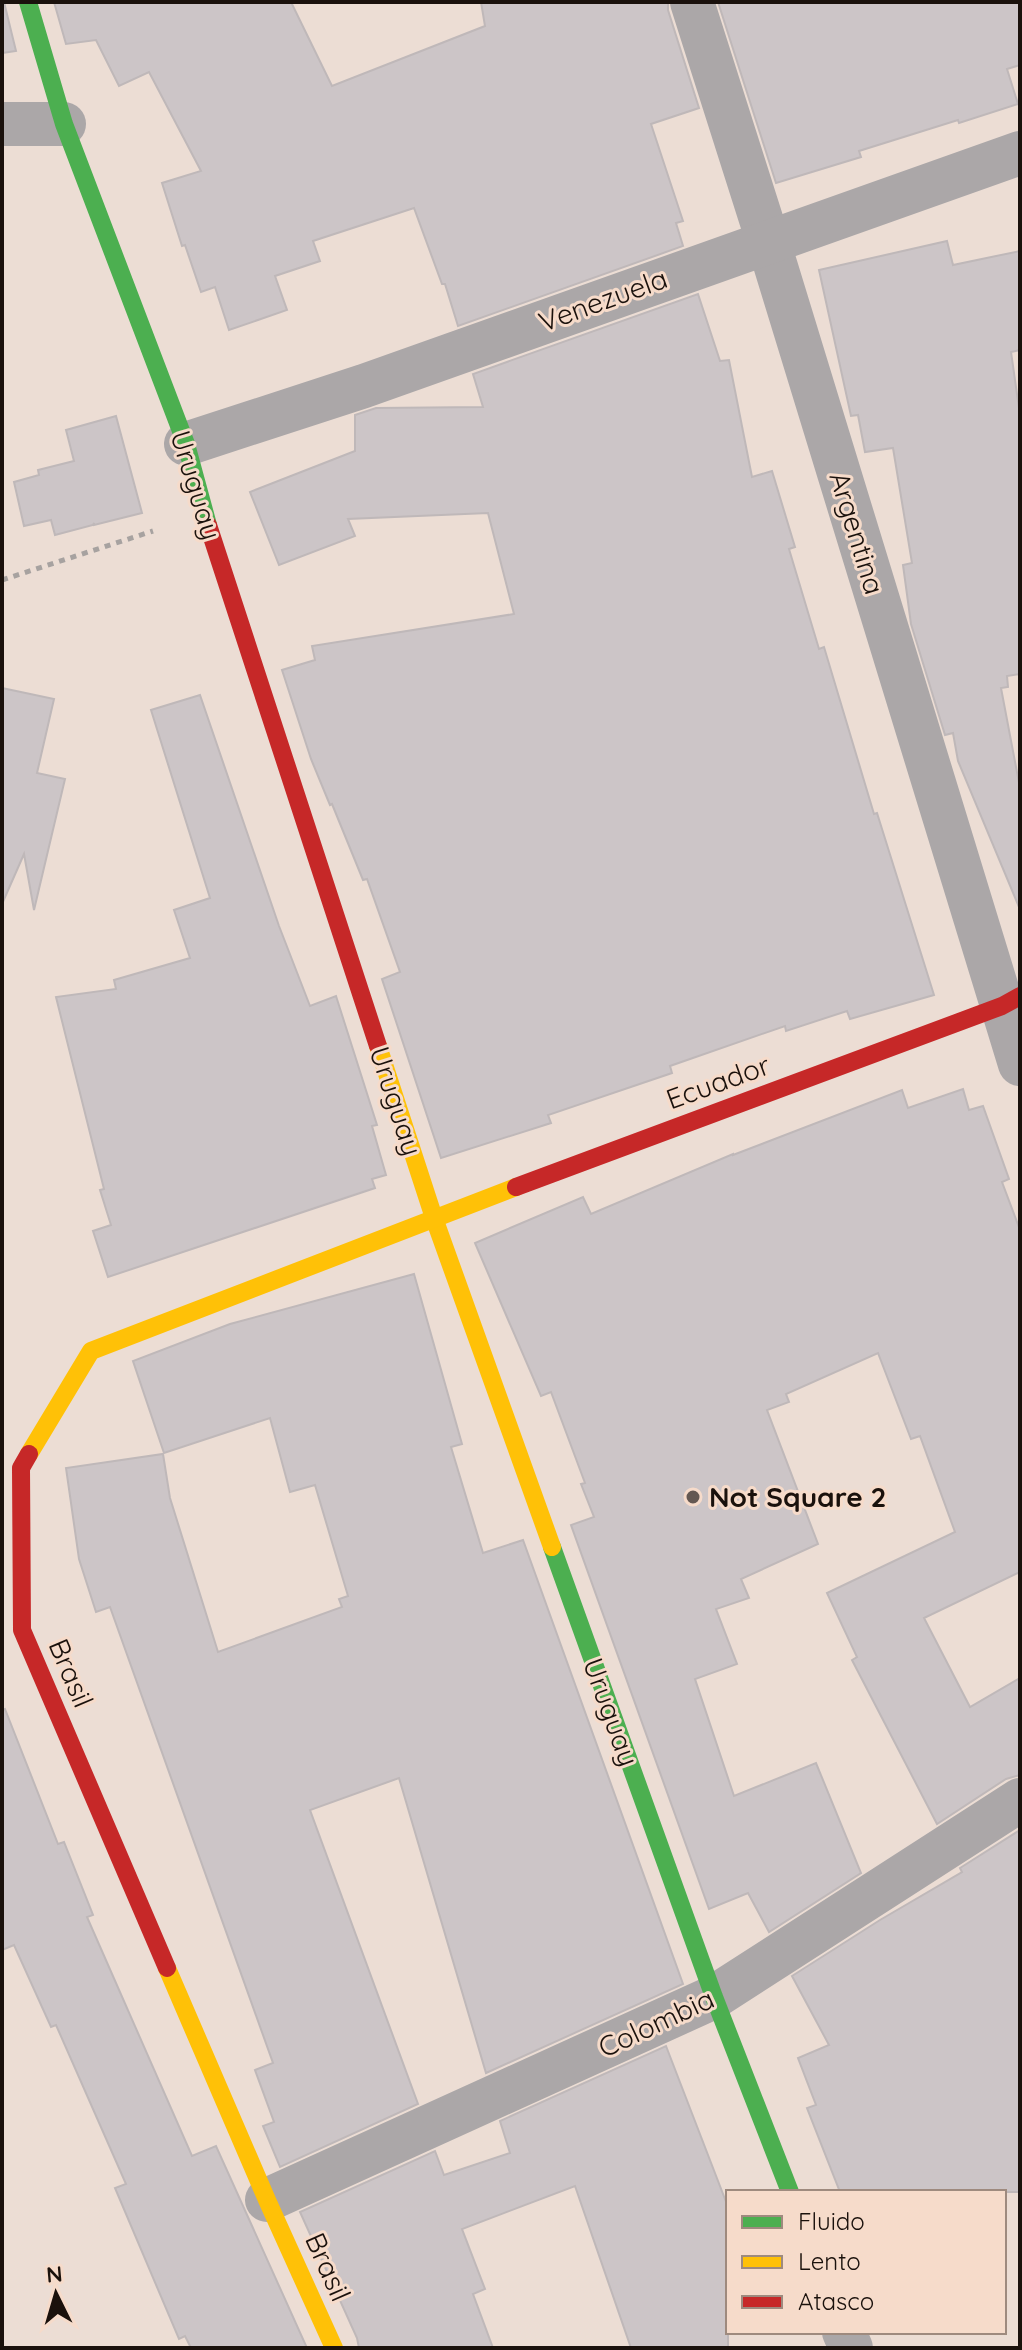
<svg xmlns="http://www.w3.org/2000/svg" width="1022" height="2350" viewBox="0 0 1022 2350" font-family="Quicksand,sans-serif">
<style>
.building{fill:#ccc5c7;stroke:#bfb8b9;stroke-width:2}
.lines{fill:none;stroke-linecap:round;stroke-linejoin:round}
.path{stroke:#a7a2a0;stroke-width:5;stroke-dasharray:6 6;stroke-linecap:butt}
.street{stroke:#aba7a8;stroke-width:44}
.fast{stroke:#4caf50;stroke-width:18}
.slow{stroke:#ffc107;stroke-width:18}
.jam{stroke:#c62828;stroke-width:18}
.poi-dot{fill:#645852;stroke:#f6dbca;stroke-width:3}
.labels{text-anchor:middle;stroke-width:6;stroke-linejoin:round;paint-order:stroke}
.street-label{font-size:28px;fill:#1a110c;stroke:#f6dbca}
.poi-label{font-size:28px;font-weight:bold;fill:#1a110c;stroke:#f6dbca;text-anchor:start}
</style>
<rect width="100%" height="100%" fill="#ecddd4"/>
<g class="building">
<polygon points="2,2 4,2 16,51 2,53"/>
<polygon points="54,2 291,2 332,86 485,26 481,2 668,2 668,10 699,108 651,124 683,221 676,223 683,246 458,326 445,284 442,284 414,208 313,241 320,261 275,276 287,310 229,330 215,287 201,292 185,245 182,246 162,183 201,171 149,72 119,86 96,40 66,44"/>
<polygon points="718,2 1020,2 1020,65 1007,69 1018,104 959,123 958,120 859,151 861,157 776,183"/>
<polygon points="947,241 953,265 1020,251 1020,350 1011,352 1020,415 1020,674 1007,676 1008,687 1001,688 1020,788 1019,907 958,761 953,733 945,735 911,624 903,565 912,563 893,448 865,452 858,415 851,416 819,270"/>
<polygon points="698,294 720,361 729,360 752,477 772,471 795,547 789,549 819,649 824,647 874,814 877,813 934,995 850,1019 847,1011 786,1031 785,1026 670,1066 672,1073 548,1115 551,1123 441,1158 382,979 400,972 367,879 363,880 332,804 330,805 311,759 282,670 315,660 312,646 514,614 488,513 348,519 355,536 279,565 250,492 355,451 355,415 376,408 483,407 473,374"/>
<polygon points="116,416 142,513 94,525 94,523 93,525 55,535 51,520 24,526 14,482 39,475 38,470 74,461 66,430"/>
<polygon points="2,688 54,699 37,773 65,779 34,910 24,854 2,904"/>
<polygon points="200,695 279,926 310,1006 336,996 377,1125 372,1126 386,1175 372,1179 375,1188 108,1277 93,1231 111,1225 100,1190 104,1189 56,997 116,989 114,980 190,958 174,910 210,898 151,710"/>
<polygon points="963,1089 969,1110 983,1106 1009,1179 1002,1182 1020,1230 1020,1572 924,1618 970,1707 1020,1678 1020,1775 1006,1779 937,1824 852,1660 857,1657 827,1593 955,1532 920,1436 911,1439 878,1353 786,1394 789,1402 767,1410 818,1544 741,1579 749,1598 716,1609 737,1664 695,1679 734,1796 816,1763 861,1873 769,1932 748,1893 709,1909 571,1525 594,1517 581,1484 585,1483 551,1392 541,1396 475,1243 583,1197 591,1214 733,1154 733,1155 902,1090 908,1108"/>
<polygon points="414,1274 462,1444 451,1447 483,1553 523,1540 683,1984 486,2073 399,1778 310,1810 418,2104 280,2167 263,2126 274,2122 255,2070 273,2063 110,1607 96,1612 79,1559 66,1468 163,1454 170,1498 218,1652 342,1607 339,1599 348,1596 315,1485 290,1492 270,1418 164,1453 133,1361 230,1324"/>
<polygon points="5,1709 58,1844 64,1842 93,1915 87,1917 192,2156 216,2146 307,2348 191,2348 185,2336 179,2339 115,2188 126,2184 56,2025 51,2027 14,1945 2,1950 2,1710"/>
<polygon points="1020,1830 1020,2192 840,2192 807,2108 816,2105 798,2058 829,2045 792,1976 880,1920 962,1872 960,1868"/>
<polygon points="666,2046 728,2207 728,2348 631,2348 575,2186 462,2229 485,2289 473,2294 493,2348 359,2348 357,2338 300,2212 435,2151 444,2175 510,2153 500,2121"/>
</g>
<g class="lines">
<polyline class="path" points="2,580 153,531"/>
<g class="street">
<polyline points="692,2 768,241 1020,1064"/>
<polyline points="2,124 64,124"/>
<polyline points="186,444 364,386 1020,153"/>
<polyline points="267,2200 714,1997 1020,1800"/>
<polyline points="844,2332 851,2348"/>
</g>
<g class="fast">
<polyline points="28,2 64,124 186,444 208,525"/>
<polyline points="552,1547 714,1997 790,2192"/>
</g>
<g class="slow">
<polyline points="378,1046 434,1218 552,1547"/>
<polyline points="29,1454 91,1351 516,1187"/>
<polyline points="167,1968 267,2200 334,2348"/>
</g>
<g class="jam">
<polyline points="208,525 378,1046"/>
<polyline points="516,1187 1002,1006 1020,996"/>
<polyline points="29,1454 21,1468 22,1630 167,1968"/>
</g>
</g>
<circle class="poi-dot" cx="693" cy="1497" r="8"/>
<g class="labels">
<g class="street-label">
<text transform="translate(603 300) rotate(-20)" y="10">Venezuela</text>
<text transform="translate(196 485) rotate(73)" y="10">Uruguay</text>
<text transform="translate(857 533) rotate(73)" y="10">Argentina</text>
<text transform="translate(718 1082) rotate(-20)" y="10">Ecuador</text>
<text transform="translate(396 1101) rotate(72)" y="10">Uruguay</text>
<text transform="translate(71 1673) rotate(67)" y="10">Brasil</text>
<text transform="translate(611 1712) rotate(70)" y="10">Uruguay</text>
<text transform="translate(656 2023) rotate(-25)" y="10">Colombia</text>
<text transform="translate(328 2267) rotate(66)" y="10">Brasil</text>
</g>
<g class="poi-label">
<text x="709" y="1507">Not Square 2</text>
</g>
</g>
<rect width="1022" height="2350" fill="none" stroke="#1a110c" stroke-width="8"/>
<rect x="726" y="2190" width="280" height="144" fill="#f6dbca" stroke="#9e8a7e" stroke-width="2"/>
<rect x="742" y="2216" width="40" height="12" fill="#4caf50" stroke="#9e8a7e" stroke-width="2"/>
<text x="798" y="2230" font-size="24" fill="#1a110c">Fluido</text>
<rect x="742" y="2256" width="40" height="12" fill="#ffc107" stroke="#9e8a7e" stroke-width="2"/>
<text x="798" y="2270" font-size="24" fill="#1a110c">Lento</text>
<rect x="742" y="2296" width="40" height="12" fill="#c62828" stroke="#9e8a7e" stroke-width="2"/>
<text x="798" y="2310" font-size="24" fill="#1a110c">Atasco</text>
<g transform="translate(56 2294) rotate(355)" stroke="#f6dbca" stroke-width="6" paint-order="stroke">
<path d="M0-6L14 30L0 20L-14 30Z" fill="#1a110c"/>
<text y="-12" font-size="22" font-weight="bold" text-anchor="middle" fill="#1a110c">N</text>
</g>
</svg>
